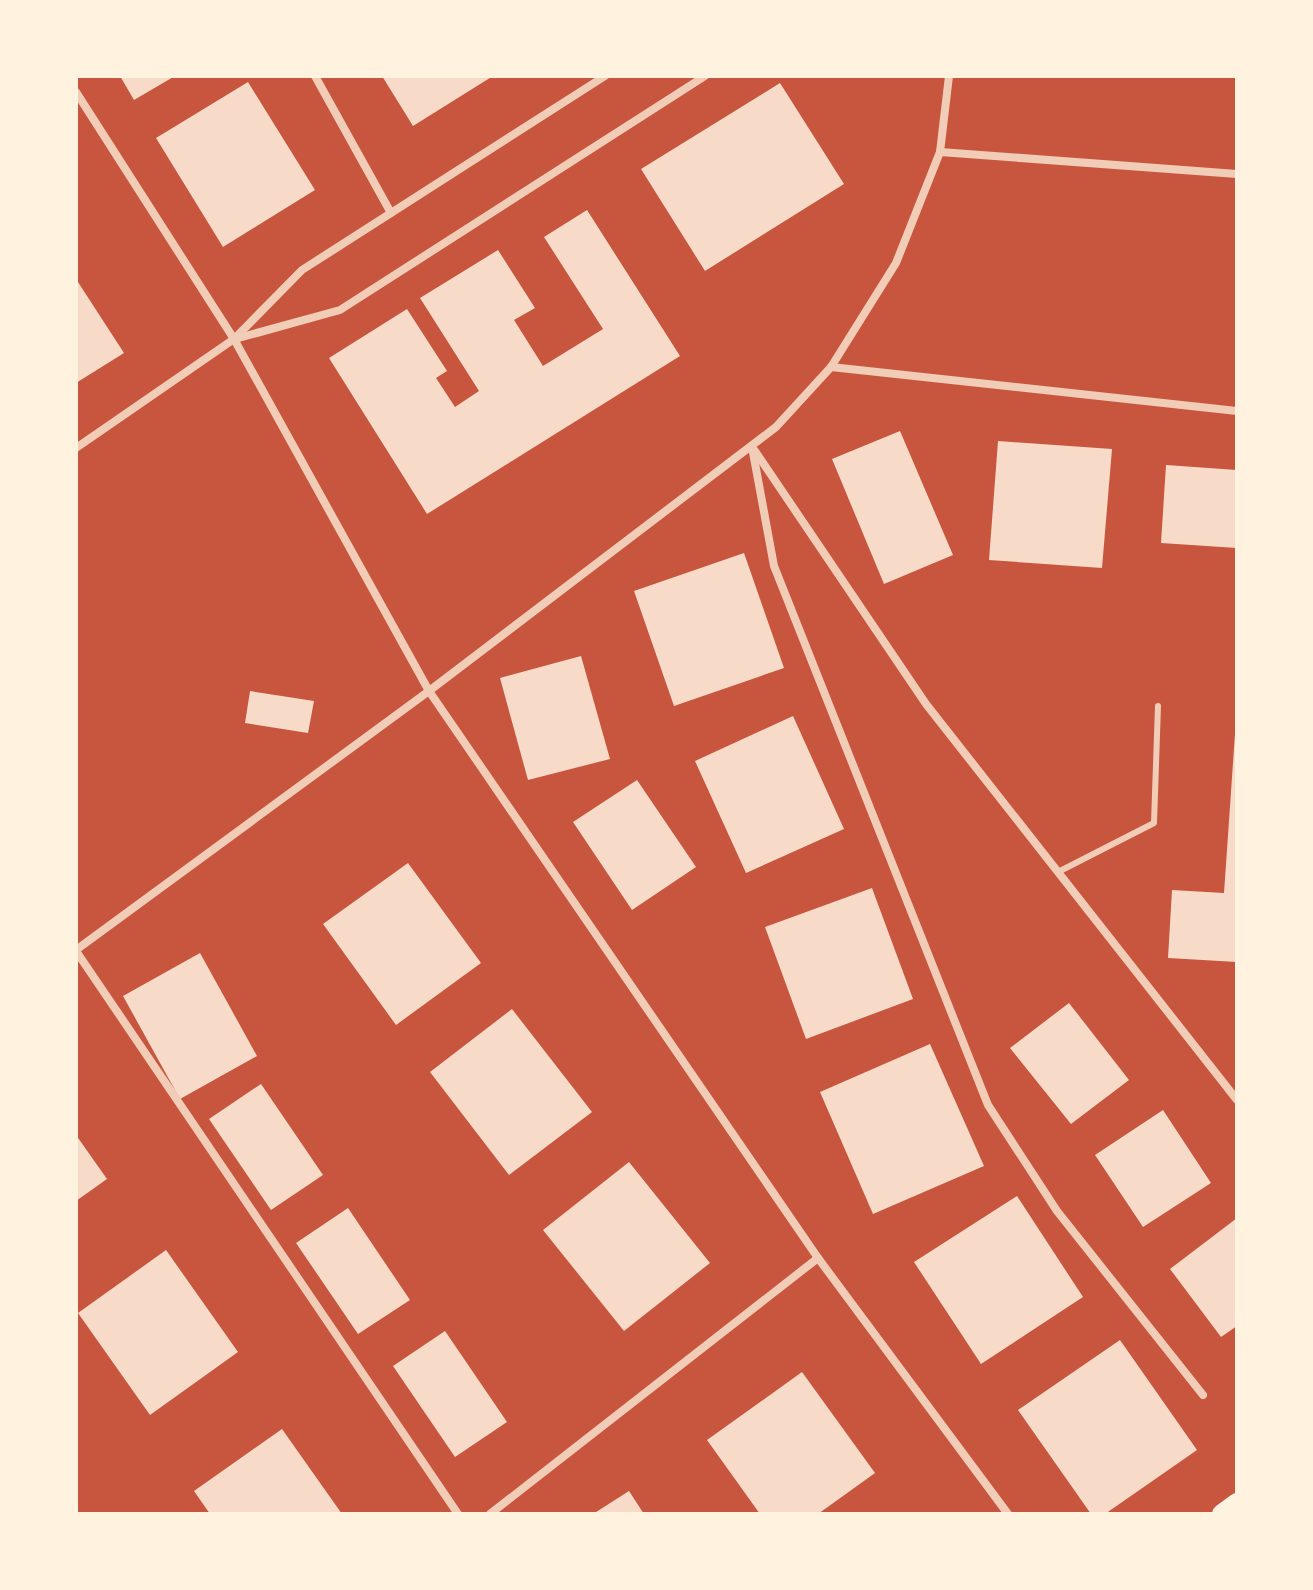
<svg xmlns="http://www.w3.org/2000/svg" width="1313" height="1590" viewBox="0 0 1313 1590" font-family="'Archivo Narrow',sans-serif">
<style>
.building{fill:#f7dbc8}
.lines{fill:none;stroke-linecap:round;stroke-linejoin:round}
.service{stroke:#f1ccb7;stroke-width:6}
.minor{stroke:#f1ccb7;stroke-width:8}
.primary{stroke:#fff3e0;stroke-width:20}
</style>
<rect width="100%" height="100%" fill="#c8553d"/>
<g class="building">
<polygon points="120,76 175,76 134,100"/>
<polygon points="382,76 493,76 413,126"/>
<polygon points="248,82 315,190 223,247 156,138"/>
<polygon points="780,83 844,184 705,271 641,169"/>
<polygon points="587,210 680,356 427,514 329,358 407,309 447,371 436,378 455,407 479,391 420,298 498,250 535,308 514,320 543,366 603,329 544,237"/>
<polygon points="76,279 124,353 76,383"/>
<polygon points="900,431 953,555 884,584 832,459"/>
<polygon points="998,441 1112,449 1102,568 989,560"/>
<polygon points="1166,465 1237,470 1237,548 1161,543"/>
<polygon points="744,553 784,668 674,706 634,591"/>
<polygon points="581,656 610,759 528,780 500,678"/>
<polygon points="250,691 314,701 308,733 245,723"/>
<polygon points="793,716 844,829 746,873 695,761"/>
<polygon points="1235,734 1237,962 1168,958 1172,890 1224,893"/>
<polygon points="637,780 696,867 632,910 573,822"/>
<polygon points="408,863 481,963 396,1025 323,924"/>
<polygon points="872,888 913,999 806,1039 765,927"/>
<polygon points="200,953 257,1056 180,1099 123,996"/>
<polygon points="1069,1003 1129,1080 1071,1124 1010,1048"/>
<polygon points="512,1009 592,1112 509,1175 430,1072"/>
<polygon points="930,1044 984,1166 873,1214 820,1092"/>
<polygon points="261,1084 323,1175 271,1210 209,1119"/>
<polygon points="1163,1110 1211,1183 1143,1227 1095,1155"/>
<polygon points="76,1135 107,1179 76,1201"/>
<polygon points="629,1162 710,1263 624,1331 543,1230"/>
<polygon points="1017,1196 1083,1297 981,1364 914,1262"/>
<polygon points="348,1208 410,1300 358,1334 296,1243"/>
<polygon points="1237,1218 1237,1326 1221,1337 1170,1269"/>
<polygon points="166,1250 238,1352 150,1415 78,1313"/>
<polygon points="445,1331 507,1422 455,1457 393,1366"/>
<polygon points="1120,1340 1197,1450 1105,1514 1091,1514 1018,1410"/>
<polygon points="802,1372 875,1473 818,1514 760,1514 707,1440"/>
<polygon points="282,1429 342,1514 210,1514 194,1491"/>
<polygon points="629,1491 644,1514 593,1514"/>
</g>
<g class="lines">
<polyline class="service" points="1058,872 1154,823 1158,706"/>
<g class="minor">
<polyline points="315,76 391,213"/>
<polyline points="76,92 234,339 429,691 818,1258 1008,1514"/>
<polyline points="940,152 1237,174"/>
<polyline points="235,339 340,310 705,76"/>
<polyline points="831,367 1237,411"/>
<polyline points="752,447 774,566 988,1105 1057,1211 1203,1395"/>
<polyline points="76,448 234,339 302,270 605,76"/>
<polyline points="755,451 926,704 1237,1100"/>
<polyline points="76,950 429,691 776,427 831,367 896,263 940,152 949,76"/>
<polyline points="76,951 458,1514"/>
<polyline points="490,1514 818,1258"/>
</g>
<polyline class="primary" points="1222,1514 1237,1503"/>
</g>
<rect width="1313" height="1590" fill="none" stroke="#fff3e0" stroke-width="156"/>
</svg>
